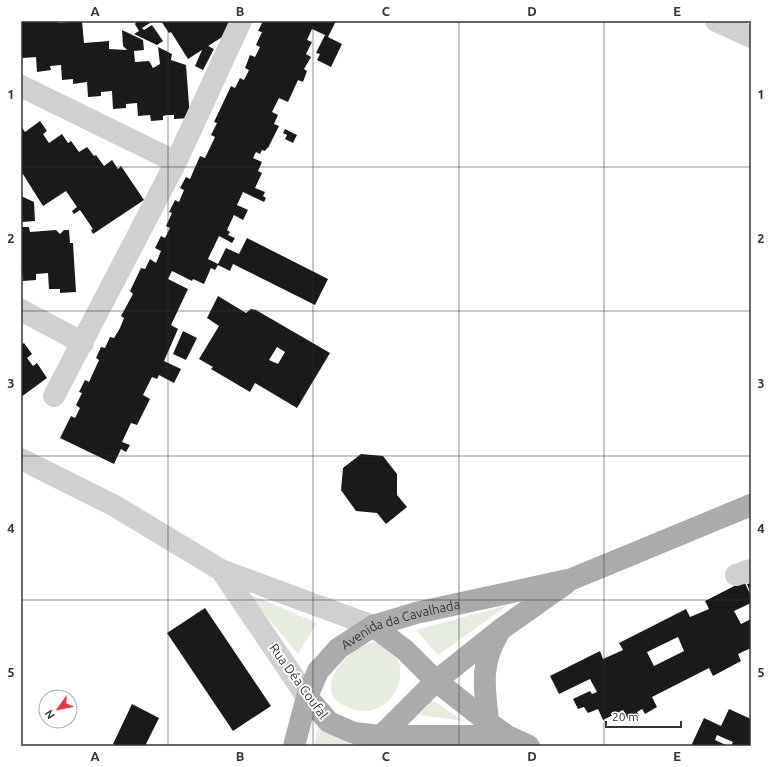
<svg xmlns="http://www.w3.org/2000/svg" width="772" height="767" viewBox="0 0 772 767" font-family="Ubuntu,sans-serif">
<style>
.green{fill:#e6ecdf}
.building{fill:#1a1a1a;fill-rule:evenodd}
.lines{fill:none;stroke-linecap:round;stroke-linejoin:round}
.minor{stroke:#d0d0d0;stroke-width:22}
.major{stroke:#ababab;stroke-width:22}
.grid{fill:none;stroke:#333;stroke-width:1;stroke-opacity:0.55}
.labels{text-anchor:middle;stroke-width:4;stroke-linejoin:round;paint-order:stroke}
.street-label{font-size:13px;fill:#333;stroke:#fff}
.neatline{fill:none;stroke:#333;stroke-width:1.5}
.grid-label{font-size:13px;text-anchor:middle;font-weight:bold;fill:#333}
</style>
<rect width="100%" height="100%" fill="#fff"/>
<g class="green">
<polygon points="247,593 317,623 298,654"/>
<polygon points="508,605 438,655 416,630"/>
<path d="M 374,642 C 423,651 398,729 347,707 C 308,691 349,646 374,642 Z"/>
<polygon points="432,700 464,721 420,715"/>
<polygon points="318,727 350,744 349,746 314,746"/>
</g>
<g class="building">
<polygon points="21,21 58,21 58,23 82,21 84,43 109,41 109,49 127,50 123,46 122,30 143,40 144,50 134,51 135,62 149,61 153,68 160,64 158,47 172,54 171,60 186,65 190,118 174,119 174,115 167,115 163,116 163,120 151,121 150,115 138,116 137,103 126,104 126,108 113,109 112,91 101,92 101,96 88,97 87,82 73,84 73,79 62,80 61,65 50,66 51,70 37,72 36,57 23,58 21,54"/>
<polygon points="137,21 153,21 142,28 144,30 152,25 163,41 157,45 134,34 139,31 135,24"/>
<polygon points="161,21 230,21 235,29 208,46 214,49 203,70 195,66 202,50 188,59 171,32 169,33"/>
<polygon points="263,21 336,21 328,37 342,44 331,67 317,60 320,54 316,53 325,35 312,29 307,40 312,42 306,54 311,57 304,69 307,71 303,82 298,80 288,102 279,98 272,112 278,115 274,124 279,126 268,148 267,148 265,151 262,150 260,154 256,152 253,158 262,162 258,171 262,173 255,188 265,192 263,196 266,198 264,202 243,192 237,205 248,210 243,220 234,215 227,230 230,232 228,235 235,238 232,243 219,236 208,259 218,264 226,248 239,254 247,238 328,279 315,305 233,264 230,271 218,265 215,270 211,268 204,284 193,279 192,281 172,271 168,279 188,289 171,325 178,329 164,361 181,369 174,383 159,375 157,379 152,377 143,395 150,399 137,425 131,423 122,442 130,445 126,452 121,449 114,464 60,438 71,416 75,418 80,408 76,405 82,393 79,392 85,380 89,382 99,360 96,358 101,347 105,348 110,337 114,338 120,328 124,318 121,316 133,294 130,291 141,268 145,269 150,259 156,263 161,251 155,248 161,236 165,238 170,228 166,226 172,213 169,212 175,200 179,202 184,190 180,188 186,177 190,179 200,156 205,158 215,137 211,135 217,123 214,122 231,86 235,88 240,78 244,80 249,70 245,68 250,55 255,57 260,47 256,45 262,32 258,31"/>
<polygon points="40,121 47,131 43,134 49,143 62,134 68,143 71,141 79,152 87,147 94,156 96,155 104,166 112,160 118,169 121,166 144,200 93,234 91,230 93,229 80,210 74,214 72,211 77,207 66,191 43,206 21,171 21,126 25,132"/>
<polygon points="285,129 297,135 293,143 285,139 287,135 283,133"/>
<polygon points="21,196 34,202 35,221 21,222"/>
<polygon points="21,227 29,227 30,232 56,230 60,234 64,230 69,230 70,243 73,243 76,292 60,293 60,289 49,289 48,273 36,274 36,280 23,281 21,261"/>
<path d="M 218,296 L 246,313 L 251,309 L 256,310 L 330,353 L 297,408 L 255,383 L 250,392 L 211,369 L 213,367 L 199,359 L 219,326 L 207,318 ZM 277,347 L 285,352 L 278,364 L 269,360 Z"/>
<polygon points="183,331 197,338 186,360 173,354"/>
<polygon points="24,343 32,354 27,358 33,366 37,363 47,378 21,397 21,345"/>
<polygon points="361,454 383,456 397,474 397,495 407,507 386,524 377,513 356,511 341,490 343,468"/>
<path d="M 744,581 L 751,596 L 751,603 L 734,611 L 741,624 L 751,619 L 751,648 L 738,654 L 741,661 L 713,676 L 709,668 L 652,697 L 657,707 L 645,714 L 642,709 L 637,712 L 639,716 L 629,721 L 623,710 L 603,720 L 598,709 L 588,713 L 584,707 L 578,709 L 573,699 L 590,691 L 592,694 L 597,692 L 590,679 L 559,694 L 550,676 L 600,651 L 603,659 L 623,650 L 619,643 L 686,609 L 690,617 L 709,609 L 705,601 ZM 678,637 L 684,651 L 654,666 L 647,652 Z"/>
<polygon points="751,583 751,594 747,584"/>
<polygon points="205,608 271,706 233,731 167,633"/>
<polygon points="132,704 159,718 145,746 116,746 113,744"/>
<polygon points="729,709 751,719 751,746 731,746 733,742 717,735 715,740 728,746 691,746 704,718 721,726"/>
</g>
<g class="lines">
<g class="minor">
<polyline points="716,21 751,37"/>
<polyline points="21,86 176,162 54,396"/>
<polyline points="176,162 241,21"/>
<polyline points="21,310 83,343"/>
<polyline points="21,459 115,506 221,570 373,626"/>
<polyline points="221,570 307,697"/>
<polyline points="736,575 751,570"/>
</g>
<g class="major">
<polyline points="373,626 405,650 436,681 488,722 507,736 529,746"/>
<polyline points="307,697 329,722 354,733 381,736 507,736"/>
<path d="M 488,722 C 485,687 479,667 498,634"/>
<path id="s1" d="M 294,746 L 307,697 L 318,671 L 339,648 L 373,626 L 416,613 L 572,579 L 751,505"/>
<polyline points="375,746 381,736 436,681 500,630 565,584"/>
</g>
</g>
<path class="grid" d="M 168,21 L 168,746M 313,21 L 313,746M 459,21 L 459,746M 604,21 L 604,746M 21,167 L 751,167M 21,311 L 751,311M 21,456 L 751,456M 21,600 L 751,600"/>
<g class="labels">
<g class="street-label">
<text dy="5" stroke="none"><textPath href="#s1" startOffset="177">Avenida da Cavalhada</textPath></text>
<text transform="translate(299 681) rotate(54)" y="5">Rua Déa Coufal</text>
</g>
</g>
<rect width="772" height="767" fill="none" stroke="#ffffff" stroke-width="44"/>
<g transform="translate(58 709) rotate(237)"><circle r="19" fill="#ffffff" stroke="#adadad"/>
<path d="M0-3L7 15L0 10L-7 15Z" fill="#e63946"/>
<text y="-6" font-size="11" font-weight="bold" text-anchor="middle" fill="#333333">N</text>
</g>
<path d="M606 721v6h75v-6" fill="none" stroke="#333333" stroke-width="2"/>
<text x="612" y="721" font-size="12" fill="#333333" stroke="#ffffff" stroke-width="3" paint-order="stroke">20 m</text>
<rect x="22" y="22" width="728" height="723" class="neatline"/>
<g class="grid-label">
<text x="95" y="16">A</text>
<text x="240" y="16">B</text>
<text x="386" y="16">C</text>
<text x="532" y="16">D</text>
<text x="677" y="16">E</text>
<text x="11" y="99">1</text>
<text x="761" y="99">1</text>
<text x="11" y="243">2</text>
<text x="761" y="243">2</text>
<text x="11" y="388">3</text>
<text x="761" y="388">3</text>
<text x="11" y="533">4</text>
<text x="761" y="533">4</text>
<text x="11" y="677">5</text>
<text x="761" y="677">5</text>
<text x="95" y="761">A</text>
<text x="240" y="761">B</text>
<text x="386" y="761">C</text>
<text x="532" y="761">D</text>
<text x="677" y="761">E</text>
</g>
</svg>
